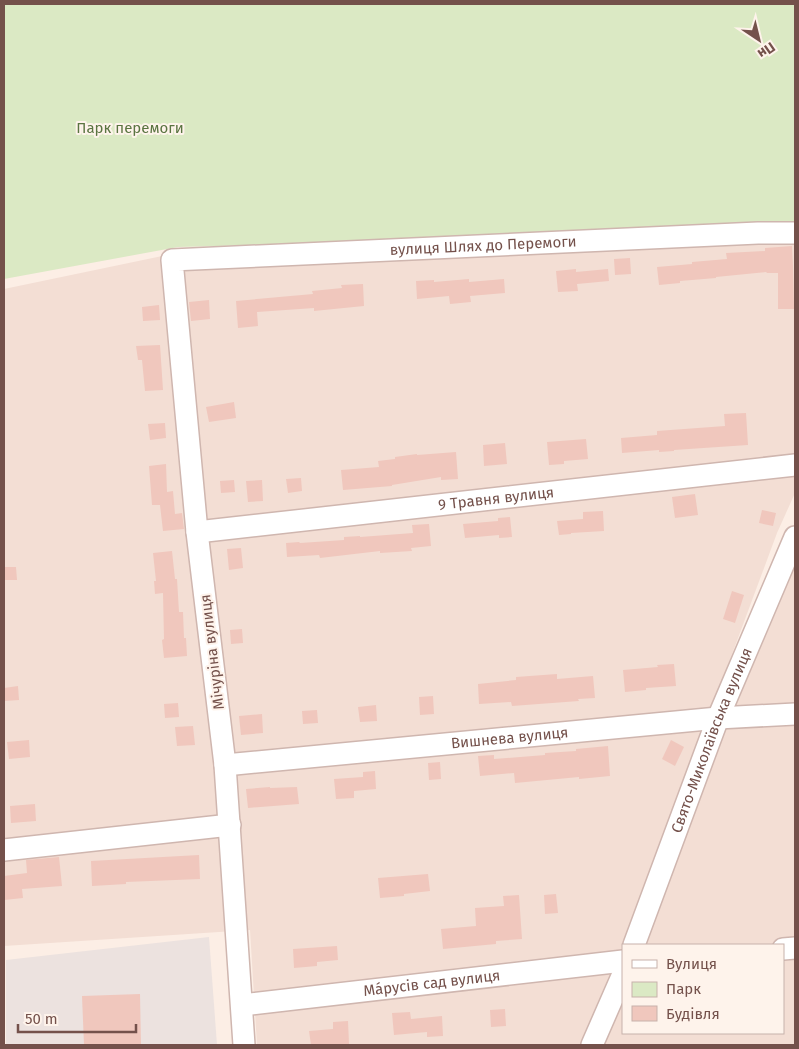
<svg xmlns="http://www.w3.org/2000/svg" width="799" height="1049" viewBox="0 0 799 1049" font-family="'Fira Sans',sans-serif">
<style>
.residential{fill:#f3ded4}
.industrial{fill:#ece2df}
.green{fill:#dbe9c4}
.building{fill:#f0c7bd}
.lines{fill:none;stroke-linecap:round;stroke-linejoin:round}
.minor-casing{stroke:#cfb6af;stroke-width:24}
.minor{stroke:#fff;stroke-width:21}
.labels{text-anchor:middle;stroke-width:4;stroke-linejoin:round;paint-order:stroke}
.park-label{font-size:15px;fill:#5a7441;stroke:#fef3eb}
.street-label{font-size:15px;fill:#74514b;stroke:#fef3eb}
</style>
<rect width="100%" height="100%" fill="#fceee5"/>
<g class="residential">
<polygon points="795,240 795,493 777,533 624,945 623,945 623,949 612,978 580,1045 257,1045 250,930 4,946 4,289 167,255"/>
<polygon points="795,537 795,1045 592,1045 623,974 623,1033 783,1033 783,945 634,945"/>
</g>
<polygon class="industrial" points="209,937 217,1045 6,1045 6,960"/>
<polygon class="green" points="4,4 795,4 795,233 758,233 178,247 4,279"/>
<g class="building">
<polygon points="792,246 793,266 794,309 778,309 778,273 767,273 766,272 716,277 716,278 680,281 680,283 659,285 657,267 692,264 692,262 727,259 726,253 765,251 765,248"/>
<polygon points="630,258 631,274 615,275 614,259"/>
<polygon points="576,269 576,272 608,269 609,281 577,284 578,291 558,292 556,271"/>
<polygon points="469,279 469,282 504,279 505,293 470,296 471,302 450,304 449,296 417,299 416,281 434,280 434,282"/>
<polygon points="363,284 364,306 314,311 314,308 257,312 258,326 238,328 236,301 313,294 312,291 342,288 341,285"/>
<polygon points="209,300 210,319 191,321 189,302"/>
<polygon points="159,305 160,320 143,321 142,307"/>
<polygon points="160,345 163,390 145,391 142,360 138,360 136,346"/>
<polygon points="234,402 236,418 209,422 206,407"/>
<polygon points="746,413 748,445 674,450 674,451 659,452 659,450 622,453 621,438 657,435 657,431 725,426 724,414"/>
<polygon points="165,423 166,438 150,440 148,424"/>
<polygon points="586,439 588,459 564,461 564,464 549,465 547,442"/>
<polygon points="505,443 507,464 484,466 483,445"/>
<polygon points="456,452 458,479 441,480 441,477 392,485 392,486 343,490 341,470 379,467 378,461 395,459 395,457 417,454 417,455"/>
<polygon points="166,464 167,492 173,491 175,514 182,513 184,529 163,531 160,505 152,505 149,466"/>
<polygon points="301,478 302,491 288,493 286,479"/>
<polygon points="234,480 235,492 221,493 220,481"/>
<polygon points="262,480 263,501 248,502 246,481"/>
<polygon points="695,494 698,515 675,518 672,497"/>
<polygon points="762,510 776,513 773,526 759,523"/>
<polygon points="603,511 604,531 571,533 571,534 559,535 557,521 583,519 583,512"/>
<polygon points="510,517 512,537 499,538 499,535 465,538 463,524 498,521 498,518"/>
<polygon points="429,524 431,546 411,548 412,551 380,553 380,551 320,558 319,555 287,557 286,543 299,542 300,543 344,540 344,537 360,536 360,537 413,533 412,525"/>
<polygon points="241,548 243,568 229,570 227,549"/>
<polygon points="172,551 175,579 177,579 179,612 183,612 184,638 186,638 187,656 164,658 162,640 164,639 163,593 155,594 154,581 156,581 153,553"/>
<polygon points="4,567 16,567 17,580 4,580"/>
<polygon points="732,591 744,595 735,623 723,619"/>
<polygon points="242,629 243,643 231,644 230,630"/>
<polygon points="674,664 676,686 646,688 646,690 625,692 623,670 658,667 657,665"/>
<polygon points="557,674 557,679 593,676 595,698 578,699 579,701 512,706 511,702 479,704 478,684 516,680 516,677"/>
<polygon points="18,686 19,700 5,701 4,688"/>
<polygon points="433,696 434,714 420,715 419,697"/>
<polygon points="178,703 179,717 165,718 164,704"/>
<polygon points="376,705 377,721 360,722 358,707"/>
<polygon points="317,710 318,723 303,724 302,711"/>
<polygon points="262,714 263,733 241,735 239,716"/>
<polygon points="193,726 195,745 177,746 175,727"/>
<polygon points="29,740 30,757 9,759 7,742"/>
<polygon points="671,740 684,747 675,766 662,759"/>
<polygon points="608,746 610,776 579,779 579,777 515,783 514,773 480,776 478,756 494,755 494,759 545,755 545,753 576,751 576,749"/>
<polygon points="440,762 441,779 429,780 428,763"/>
<polygon points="375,771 376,789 354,791 354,798 336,799 334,779 363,777 363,772"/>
<polygon points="270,787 270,788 297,787 299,804 248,808 246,789"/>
<polygon points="35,804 36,821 11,823 10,806"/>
<polygon points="199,855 200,879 126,882 126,884 92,886 91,861"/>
<polygon points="59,857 62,886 22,889 23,898 4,900 4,876 27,873 26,860"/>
<polygon points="428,874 430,891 404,894 404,896 380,898 378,878"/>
<polygon points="556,894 558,913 545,914 544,895"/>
<polygon points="519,895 522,939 496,941 496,944 443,949 441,929 476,926 475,908 504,906 503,896"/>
<polygon points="337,946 338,960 317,962 317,966 294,968 293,949"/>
<polygon points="140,994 141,1045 84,1045 82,996"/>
<polygon points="505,1009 506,1026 491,1027 490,1010"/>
<polygon points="410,1012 411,1019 442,1016 443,1036 427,1037 427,1032 394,1035 392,1013"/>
<polygon points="348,1021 349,1044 311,1045 309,1031 333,1029 333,1022"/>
</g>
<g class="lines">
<g class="minor-casing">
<g id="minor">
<path id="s1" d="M 197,532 L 795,465"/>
<path id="s2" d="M 225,765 L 718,718 L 795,714"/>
<polyline points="4,850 230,825"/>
<path id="s3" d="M 634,945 L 718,718 L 795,537"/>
<polyline points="783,949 795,948"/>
<path id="s4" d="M 242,1005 L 623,961"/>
<path id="s5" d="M 244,1045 L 225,765 L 197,532 L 172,260 L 758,233 L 795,233"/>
<polyline points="592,1045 623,974"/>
</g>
</g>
<use href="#minor" class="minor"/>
</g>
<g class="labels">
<g class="park-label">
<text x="130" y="133">Парк перемоги</text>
</g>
<g class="street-label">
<text dy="5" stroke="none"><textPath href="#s5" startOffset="1100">вулиця Шлях до Перемоги</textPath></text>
<text dy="5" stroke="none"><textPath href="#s1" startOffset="301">9 Травня вулиця</textPath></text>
<text transform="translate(212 652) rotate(-97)" y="5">Мічуріна вулиця</text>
<text dy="5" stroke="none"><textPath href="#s2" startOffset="286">Вишнева вулиця</textPath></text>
<text dy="5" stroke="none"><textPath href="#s3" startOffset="219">Свято-Миколаївська вулиця</textPath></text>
<text dy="5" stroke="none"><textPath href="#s4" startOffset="191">Мáрусів сад вулиця</textPath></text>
</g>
</g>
<rect width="799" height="1049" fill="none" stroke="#74514b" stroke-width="10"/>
<rect x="622" y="944" width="162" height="90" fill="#fef3eb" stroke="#c7b2ab"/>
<rect x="632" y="960" width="25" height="8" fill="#ffffff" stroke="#c7b2ab"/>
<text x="666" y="969" font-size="15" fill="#74514b">Вулиця</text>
<rect x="632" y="982" width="25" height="15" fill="#dbe9c4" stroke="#c7b2ab"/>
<text x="666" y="994" font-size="15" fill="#74514b">Парк</text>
<rect x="632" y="1006" width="25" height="15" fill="#f0c7bd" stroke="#c7b2ab"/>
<text x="666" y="1019" font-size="15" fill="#74514b">Будівля</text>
<g transform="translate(759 40) rotate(145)" stroke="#fef3eb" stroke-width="4" paint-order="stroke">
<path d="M0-4L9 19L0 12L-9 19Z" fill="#74514b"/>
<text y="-8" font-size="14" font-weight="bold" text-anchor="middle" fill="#74514b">Пн</text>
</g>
<path d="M18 1024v8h118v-8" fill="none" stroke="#74514b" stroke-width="2.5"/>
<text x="25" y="1024" font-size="15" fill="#74514b" stroke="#fef3eb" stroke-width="4" paint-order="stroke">50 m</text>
</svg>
